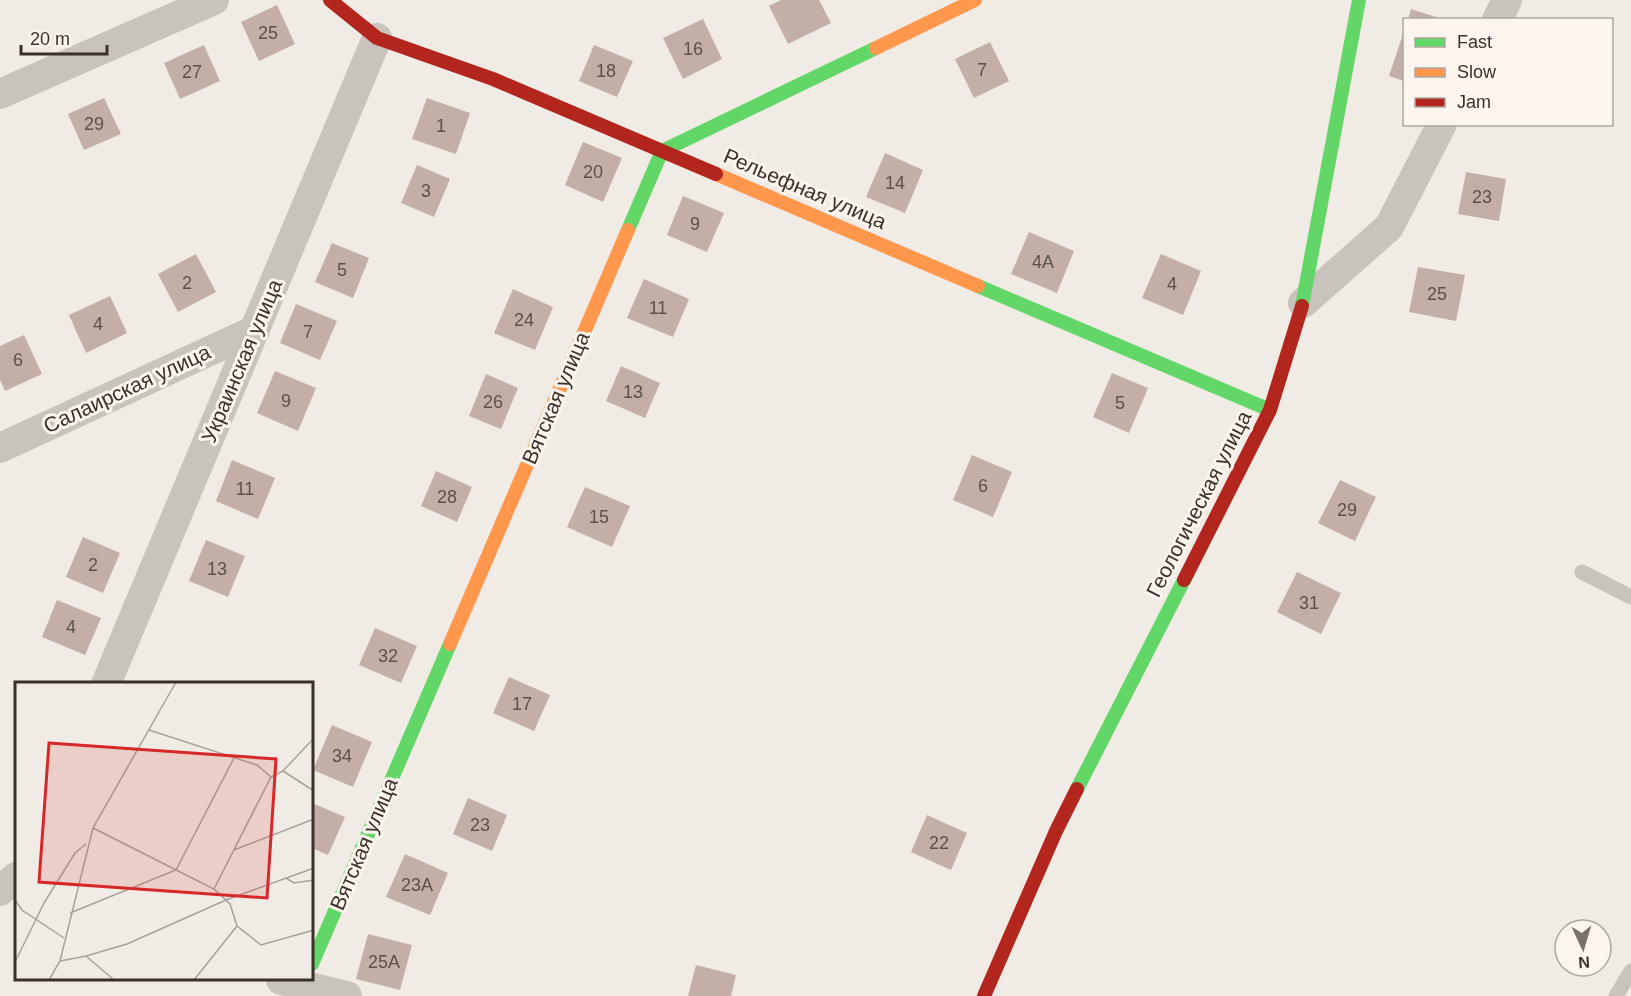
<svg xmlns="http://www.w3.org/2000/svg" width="1631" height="996" viewBox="0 0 1631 996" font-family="Arial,sans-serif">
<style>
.building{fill:#c3afa7}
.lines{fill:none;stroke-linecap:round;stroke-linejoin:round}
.lane{stroke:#c9c3be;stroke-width:15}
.street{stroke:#c9c3be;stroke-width:30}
.fast{stroke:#63d668;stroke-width:14}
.slow{stroke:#ff974d;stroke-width:14}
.jam{stroke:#b3261e;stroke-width:14}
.labels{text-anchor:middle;stroke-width:6;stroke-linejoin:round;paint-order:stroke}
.number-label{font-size:18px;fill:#5d504a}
.street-label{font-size:21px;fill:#3b302b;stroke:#fbf5ee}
.inset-road{fill:none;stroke:#a8a09b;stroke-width:1.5}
.view{fill:#d62828;fill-opacity:0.15;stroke:#d62828;stroke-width:3}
.inset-edge{fill:none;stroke:#3b302b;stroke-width:3}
</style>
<rect width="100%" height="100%" fill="#f0ebe5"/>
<g class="building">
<polygon points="781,0 819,0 831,23 788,44 769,6"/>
<polygon points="277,5 295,44 259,61 241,22"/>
<polygon points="1411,9 1442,19 1442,20 1408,20"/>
<polygon points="703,19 722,59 683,79 663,38"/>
<polygon points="1404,31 1404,81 1389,76"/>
<polygon points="990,42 1009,81 974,98 955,59"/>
<polygon points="204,45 220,81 180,99 164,63"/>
<polygon points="594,45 633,61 617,97 579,81"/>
<polygon points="104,98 121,134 84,150 68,114"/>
<polygon points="427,98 470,113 456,154 412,139"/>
<polygon points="583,142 622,158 603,202 565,185"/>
<polygon points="885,153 923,170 905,213 866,197"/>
<polygon points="417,165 450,179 434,217 401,203"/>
<polygon points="1466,172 1506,179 1499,221 1458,214"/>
<polygon points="683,196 724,213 707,252 667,235"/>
<polygon points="1029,232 1074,251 1057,293 1011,274"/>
<polygon points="332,243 369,258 353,298 315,282"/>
<polygon points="196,254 216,292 178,312 158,274"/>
<polygon points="1161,254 1201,271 1183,315 1142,298"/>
<polygon points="1418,267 1465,275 1456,321 1409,312"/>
<polygon points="644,279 689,299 673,337 627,318"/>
<polygon points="513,289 553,307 535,350 494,333"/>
<polygon points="110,296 127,333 86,353 69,315"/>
<polygon points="296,304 337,321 320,360 280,343"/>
<polygon points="24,335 42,374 5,391 0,380 0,346"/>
<polygon points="621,366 660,383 645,418 606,401"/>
<polygon points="275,371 316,388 298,431 257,413"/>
<polygon points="1112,373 1148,388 1129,433 1093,417"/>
<polygon points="486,374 518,388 501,429 469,416"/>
<polygon points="972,455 1012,472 993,517 953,500"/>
<polygon points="232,460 275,478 258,519 216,501"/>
<polygon points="436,471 472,487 457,522 421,506"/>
<polygon points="1340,480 1376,497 1355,541 1318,523"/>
<polygon points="585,487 630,506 612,547 567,527"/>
<polygon points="83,537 120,553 103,593 66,577"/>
<polygon points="206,540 245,556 228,597 189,581"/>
<polygon points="1297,572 1341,593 1321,634 1277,612"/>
<polygon points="57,600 101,618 85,655 42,637"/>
<polygon points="375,628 417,646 401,683 359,665"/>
<polygon points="509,677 550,695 534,731 493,713"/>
<polygon points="332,725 372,742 353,787 313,770"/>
<polygon points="468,798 507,815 492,851 453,834"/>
<polygon points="312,803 345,817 328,855 312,848"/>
<polygon points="927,815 967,833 951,870 911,852"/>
<polygon points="405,854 448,873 430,915 386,897"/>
<polygon points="368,934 412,945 400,990 356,979"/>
<polygon points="696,965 736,975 731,996 688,996"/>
</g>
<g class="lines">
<g class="lane">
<polyline points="1582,572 1631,597"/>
<polyline points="1616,996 1631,971"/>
</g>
<g class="street">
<polyline points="1497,20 1507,0"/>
<polyline points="0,94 214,0"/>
<polyline points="1303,303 1389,227 1442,124"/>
<polyline points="0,448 255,330"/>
<polyline points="106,684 377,38"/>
<polyline points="0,891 16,877"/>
<polyline points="281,980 347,996"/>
</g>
<g class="fast">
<polyline points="628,230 662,151 876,48"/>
<polyline points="978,286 1270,410"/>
<polyline points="1302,306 1359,0"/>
<polyline points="1077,789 1184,580"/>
<polyline points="312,964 450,644"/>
</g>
<g class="slow">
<polyline points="876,48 975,0"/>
<polyline points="716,174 978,286"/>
<polyline points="450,644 628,230"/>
</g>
<g class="jam">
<polyline points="330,0 377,38 493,79 716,174"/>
<polyline points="1184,580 1270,410 1302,306"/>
<polyline points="984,996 1056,831 1077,789"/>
</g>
</g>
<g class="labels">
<g class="number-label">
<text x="268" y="39">25</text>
<text x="693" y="55">16</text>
<text x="982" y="76">7</text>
<text x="606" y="77">18</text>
<text x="192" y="78">27</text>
<text x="94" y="130">29</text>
<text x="441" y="132">1</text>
<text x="593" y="178">20</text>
<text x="895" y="189">14</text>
<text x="426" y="197">3</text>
<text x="1482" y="203">23</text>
<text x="695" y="230">9</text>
<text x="1043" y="268">4А</text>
<text x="342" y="276">5</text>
<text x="187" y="289">2</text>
<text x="1172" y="290">4</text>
<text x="1437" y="300">25</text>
<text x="658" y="314">11</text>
<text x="524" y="326">24</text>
<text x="98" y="330">4</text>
<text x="308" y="338">7</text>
<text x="18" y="366">6</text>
<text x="633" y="398">13</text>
<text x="286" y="407">9</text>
<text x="493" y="408">26</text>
<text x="1120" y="409">5</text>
<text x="983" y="492">6</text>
<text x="245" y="495">11</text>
<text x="447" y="503">28</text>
<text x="1347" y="516">29</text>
<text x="599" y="523">15</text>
<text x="93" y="571">2</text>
<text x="217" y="575">13</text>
<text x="1309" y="609">31</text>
<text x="71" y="633">4</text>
<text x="388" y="662">32</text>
<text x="522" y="710">17</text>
<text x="342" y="762">34</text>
<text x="480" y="831">23</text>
<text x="939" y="849">22</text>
<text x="417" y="891">23А</text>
<text x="384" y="968">25А</text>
</g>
<g class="street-label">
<text transform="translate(805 189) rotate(23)" y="7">Рельефная улица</text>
<text transform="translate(242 361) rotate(-67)" y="7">Украинская улица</text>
<text transform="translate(127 389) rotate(-25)" y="7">Салаирская улица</text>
<text transform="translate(556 398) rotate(-67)" y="7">Вятская улица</text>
<text transform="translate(1199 504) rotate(-63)" y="7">Геологическая улица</text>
<text transform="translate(364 844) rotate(-67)" y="7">Вятская улица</text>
</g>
</g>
<g transform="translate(15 682)">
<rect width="298" height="298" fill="#f0ebe5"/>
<path class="inset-road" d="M 134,48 L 242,83 L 256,95M 268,89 L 299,109M 78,146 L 199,207 L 215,222 L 222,244M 219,168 L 299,137M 271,196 L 279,201 L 299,198M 199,207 L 256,95 L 268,89 L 299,56M 0,218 L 7,228 L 49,256M 55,231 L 161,188 L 219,76M 222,244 L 246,263 L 299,248M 71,274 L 112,262 L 211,218 L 299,186M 45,279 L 71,274 L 99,298M 0,280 L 29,221 L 60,171 L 71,162M 34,298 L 45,279 L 78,146 L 161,0M 179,298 L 222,244"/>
<path class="view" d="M 34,61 L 261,77 L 252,216 L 24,200 Z"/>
<rect width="298" height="298" class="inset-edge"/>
</g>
<rect x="1403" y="18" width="210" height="108" fill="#fbf5ee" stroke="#aea6a0" stroke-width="1.5"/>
<rect x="1415" y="38" width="30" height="9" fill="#63d668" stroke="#aea6a0" stroke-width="1.5"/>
<text x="1457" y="48" font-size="18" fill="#3b302b">Fast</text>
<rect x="1415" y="68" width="30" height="9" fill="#ff974d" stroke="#aea6a0" stroke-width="1.5"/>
<text x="1457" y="78" font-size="18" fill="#3b302b">Slow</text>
<rect x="1415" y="98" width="30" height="9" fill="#b3261e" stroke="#aea6a0" stroke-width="1.5"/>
<text x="1457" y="108" font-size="18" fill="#3b302b">Jam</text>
<g transform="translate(1583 948) rotate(176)"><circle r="28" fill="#fbf5ee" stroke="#aea6a0" stroke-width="1.5"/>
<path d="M0-4.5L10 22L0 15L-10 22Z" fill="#7a716c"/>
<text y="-9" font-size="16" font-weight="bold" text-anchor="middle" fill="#3b302b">N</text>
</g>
<path d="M21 45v9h86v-9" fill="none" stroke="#3b302b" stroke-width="3"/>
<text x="30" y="45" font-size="18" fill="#3b302b" stroke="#fbf5ee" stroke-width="4.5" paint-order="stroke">20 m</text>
</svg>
